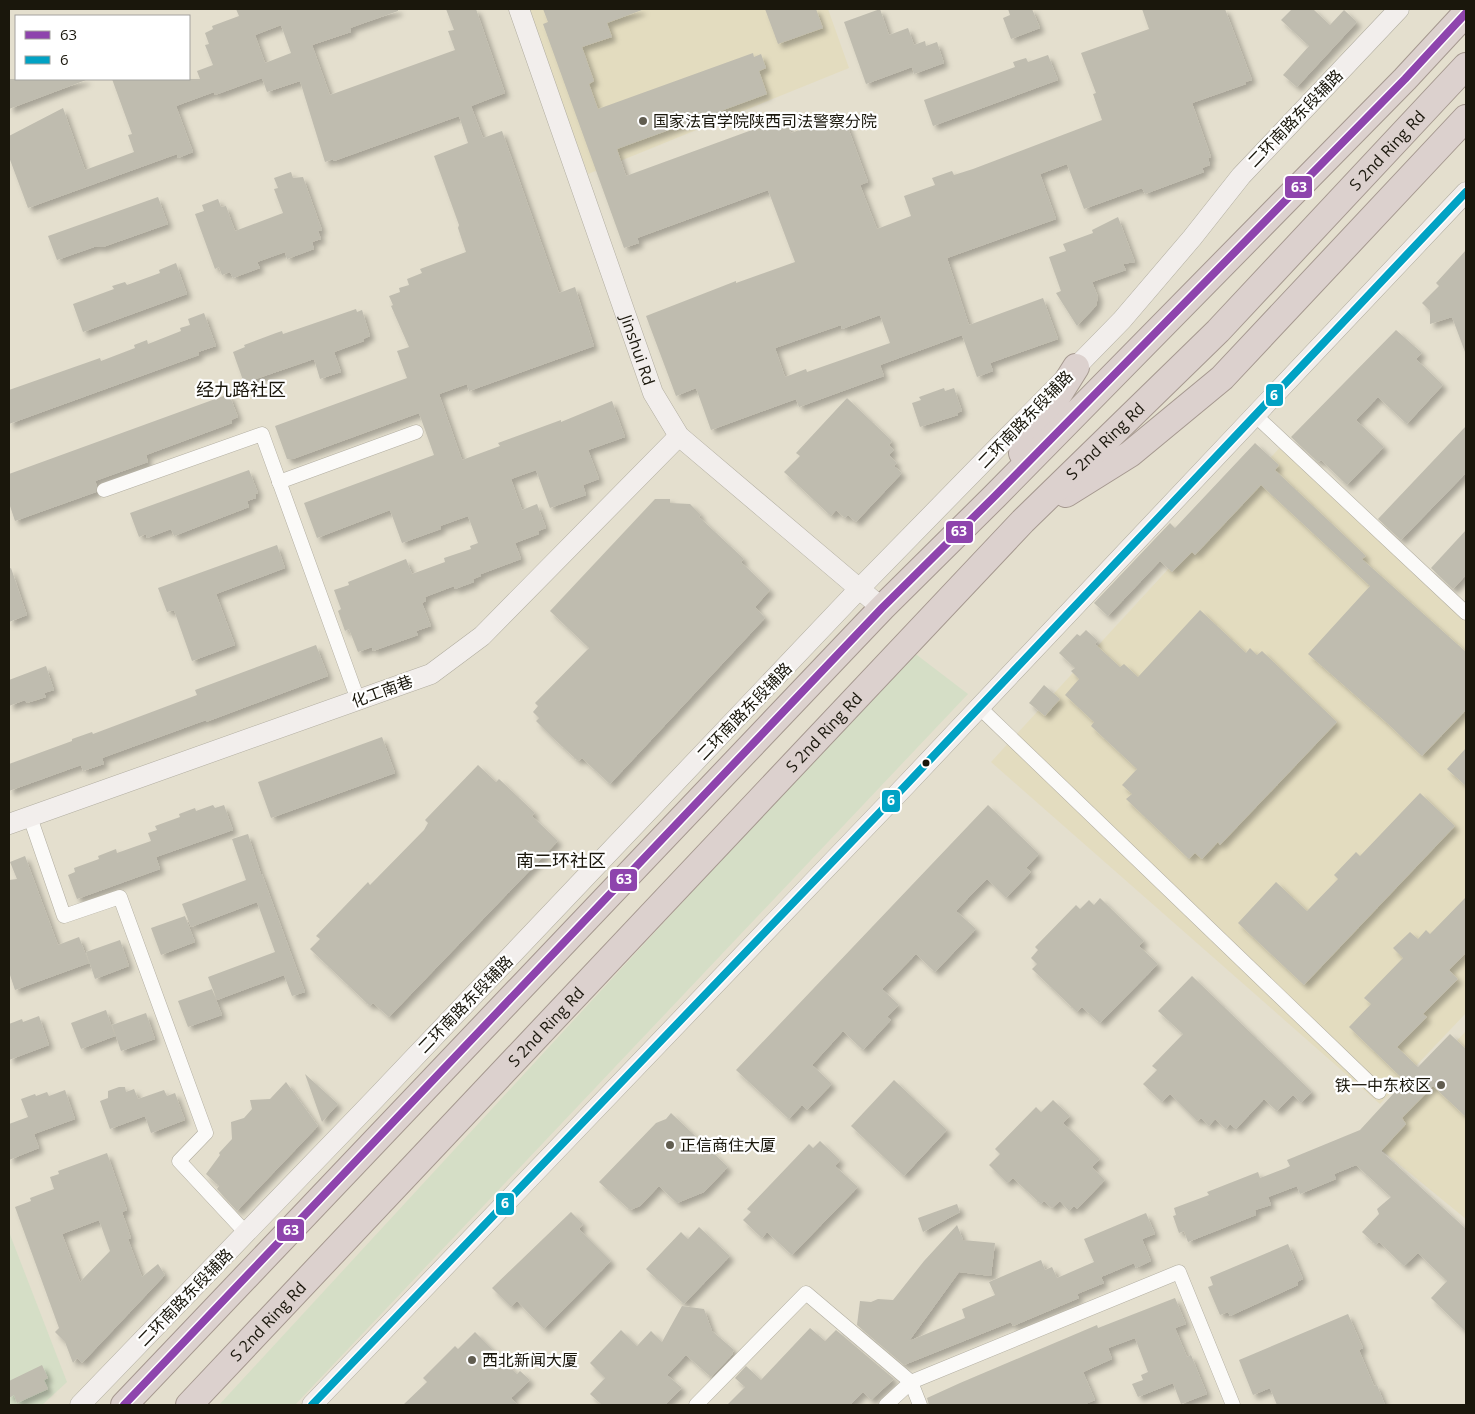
<svg xmlns="http://www.w3.org/2000/svg" width="1475" height="1414" viewBox="0 0 1475 1414" font-family="'Open Sans','Noto Sans SC',sans-serif">
<style>
.built{fill:#e3dcbf}
.green{fill:#d5dec6}
.building{fill:#bfbcaf;fill-rule:evenodd;filter:url(#shadow)}
.lines{fill:none;stroke-linecap:round;stroke-linejoin:round}
.street-casing{stroke:#b1ada0;stroke-width:15}
.secondary-casing{stroke:#b1ada0;stroke-width:21}
.highway-casing{stroke:#a5988f;stroke-width:28}
.street{stroke:#fbfaf8;stroke-width:14}
.secondary{stroke:#f2eeec;stroke-width:20}
.highway{stroke:#dcd1ce;stroke-width:26}
.bus-1-casing{stroke:#fff;stroke-width:11}
.bus-2-casing{stroke:#fff;stroke-width:11}
.bus-1{stroke:#8e44ad;stroke-width:8}
.bus-2{stroke:#01a2c4;stroke-width:8}
.poi-dot{fill:#615d50;stroke:#fff;stroke-width:2}
.bus-dot{fill:#1a170c;stroke:#fff;stroke-width:2}
.labels{text-anchor:middle;stroke-width:4.5;stroke-linejoin:round;paint-order:stroke}
.street-label{font-size:16px;fill:#1a170c;stroke:#fff}
.poi-label{font-size:16px;fill:#1a170c;stroke:#fff;text-anchor:start}
.neighbourhood-label{font-size:18px;fill:#1a170c;stroke:#fff}
.line-badge{stroke:#fff;stroke-width:2}
.badge-label{font-size:14px;text-anchor:middle;font-weight:bold;fill:#fff}
</style>
<defs>
<filter id="shadow"><feDropShadow dx="4.5" dy="4.5" stdDeviation="2.5" flood-color="#0004"/></filter>
</defs>
<rect width="100%" height="100%" fill="#e4dfce"/>
<g class="built">
<polygon points="527,9 828,9 849,68 588,174"/>
<polygon points="1284,443 1466,613 1466,1013 1380,1104 991,762"/>
<polygon points="1466,1031 1466,1219 1367,1138"/>
</g>
<g class="green">
<polygon points="913,652 968,694 295,1405 219,1405"/>
<polygon points="9,1232 67,1382 42,1405 9,1405"/>
</g>
<g class="building">
<path d="M 236,9 L 398,9 L 398,11 L 350,28 L 351,32 L 312,45 L 330,95 L 455,50 L 448,31 L 454,30 L 446,9 L 476,9 L 505,93 L 471,106 L 483,138 L 502,131 L 559,293 L 575,287 L 594,346 L 469,391 L 467,384 L 439,394 L 462,460 L 500,446 L 498,443 L 561,420 L 561,422 L 612,401 L 625,437 L 588,450 L 599,479 L 583,485 L 586,495 L 550,508 L 536,470 L 511,479 L 522,510 L 537,504 L 546,528 L 538,531 L 539,534 L 515,543 L 521,559 L 481,574 L 481,576 L 473,579 L 474,582 L 455,589 L 454,586 L 425,597 L 426,601 L 422,603 L 431,626 L 416,631 L 418,635 L 373,651 L 372,647 L 358,652 L 349,629 L 345,631 L 338,611 L 341,609 L 334,590 L 349,585 L 348,582 L 406,559 L 412,574 L 445,562 L 444,558 L 471,549 L 470,546 L 478,543 L 468,516 L 440,526 L 441,529 L 402,543 L 390,510 L 317,538 L 304,503 L 434,455 L 419,413 L 293,459 L 287,459 L 275,426 L 407,378 L 397,351 L 409,347 L 391,306 L 393,305 L 389,296 L 400,292 L 399,288 L 409,285 L 407,279 L 422,273 L 420,269 L 466,252 L 458,228 L 459,225 L 434,156 L 468,143 L 459,116 L 334,161 L 333,159 L 325,162 L 300,81 L 267,92 L 262,78 L 215,95 L 214,92 L 176,106 L 193,152 L 178,158 L 177,154 L 28,208 L 9,157 L 9,136 L 63,108 L 85,170 L 134,152 L 128,135 L 132,134 L 112,79 L 200,79 L 197,71 L 213,65 L 205,45 L 209,44 L 205,33 L 213,29 L 212,26 L 239,16 ZM 281,25 L 291,53 L 265,63 L 255,35 Z"/>
<path d="M 543,9 L 641,9 L 642,10 L 607,23 L 612,37 L 582,47 L 594,81 L 589,84 L 598,109 L 753,53 L 754,57 L 761,54 L 766,68 L 759,71 L 767,94 L 617,149 L 626,176 L 785,118 L 791,133 L 843,114 L 868,182 L 860,185 L 877,229 L 911,216 L 904,196 L 935,185 L 932,178 L 952,171 L 954,175 L 973,169 L 1102,120 L 1093,94 L 1096,93 L 1081,53 L 1149,29 L 1142,9 L 1225,9 L 1252,80 L 1245,82 L 1246,84 L 1192,103 L 1211,157 L 1208,158 L 1210,165 L 1202,168 L 1204,172 L 1145,194 L 1142,188 L 1084,209 L 1067,164 L 1040,174 L 1056,219 L 947,258 L 969,325 L 1043,298 L 1058,339 L 990,363 L 993,371 L 977,377 L 962,335 L 880,365 L 884,376 L 799,407 L 796,399 L 711,430 L 696,388 L 676,396 L 646,316 L 736,281 L 736,283 L 795,262 L 768,190 L 637,238 L 639,243 L 624,248 L 543,24 L 548,22 ZM 880,315 L 890,343 L 807,372 L 806,369 L 785,377 L 775,348 L 841,325 L 842,329 Z"/>
<polygon points="765,9 816,9 823,28 778,44"/>
<polygon points="880,9 889,35 908,28 914,45 925,41 926,46 937,42 944,63 914,74 912,67 866,84 844,22"/>
<polygon points="1008,9 1032,9 1040,28 1011,39 1003,18 1010,15"/>
<polygon points="1292,9 1313,9 1330,25 1344,10 1357,22 1297,87 1283,75 1309,46 1281,20"/>
<polygon points="1048,55 1058,80 933,126 924,100 1015,67 1013,62 1026,58 1028,62"/>
<polygon points="9,79 86,79 86,80 9,109"/>
<polygon points="291,172 293,178 303,177 322,230 318,231 321,239 312,242 314,249 287,259 285,252 257,262 260,268 233,278 230,272 222,275 219,267 215,269 195,214 204,211 202,205 218,199 221,207 226,206 235,231 283,213 274,189 278,188 274,178"/>
<polygon points="158,197 168,224 103,247 98,247 97,246 57,260 48,236"/>
<polygon points="1118,217 1135,262 1123,264 1126,270 1092,282 1098,297 1096,306 1077,326 1056,293 1061,291 1049,257 1066,251 1063,244 1093,233 1092,230"/>
<polygon points="1466,250 1466,352 1465,352 1452,317 1430,324 1430,311 1422,303 1439,286 1436,283"/>
<polygon points="176,263 187,294 83,332 73,304 114,289 112,286 125,282 127,285 160,273 159,270"/>
<polygon points="356,309 357,312 362,310 370,336 363,339 364,341 334,352 341,372 320,379 314,359 244,383 233,352 245,347 244,345 276,333 282,331 283,334"/>
<polygon points="204,313 216,346 198,352 199,355 9,424 9,390 100,358 101,361 135,348 134,345 147,340 148,344 181,331 180,328 190,325 188,319"/>
<polygon points="1396,330 1422,353 1416,359 1443,385 1407,424 1378,397 1356,420 1384,447 1347,485 1321,460 1318,462 1291,437"/>
<polygon points="944,388 945,391 954,388 962,411 957,413 958,415 920,427 912,403 921,400 919,397"/>
<polygon points="229,394 238,417 231,420 232,423 146,455 148,462 95,481 97,486 96,492 15,521 9,503 9,474"/>
<polygon points="847,398 892,441 889,445 894,450 889,455 897,463 894,466 902,473 856,522 848,515 845,518 836,510 831,516 784,472 800,456 796,453"/>
<polygon points="1466,426 1466,473 1401,540 1378,519"/>
<polygon points="1255,443 1279,465 1275,470 1366,556 1362,559 1466,652 1466,710 1422,756 1387,723 1308,654 1370,586 1261,485 1195,555 1192,552 1172,572 1160,561 1108,616 1094,603 1170,523 1175,528"/>
<polygon points="249,470 258,493 255,494 256,498 247,501 249,507 174,536 171,529 147,538 146,534 139,537 130,513"/>
<polygon points="655,499 670,499 670,503 690,504 701,515 699,517 744,559 741,562 770,590 755,607 765,618 610,784 582,758 578,761 552,737 536,721 539,718 533,712 538,706 535,703 589,648 550,611"/>
<polygon points="1466,530 1466,575 1453,589 1431,568"/>
<polygon points="277,545 285,568 216,594 235,645 192,661 174,610 167,612 158,588"/>
<polygon points="11,568 27,615 9,622 9,569"/>
<polygon points="1200,610 1246,653 1250,648 1257,655 1262,651 1337,722 1220,845 1218,842 1202,859 1195,853 1189,859 1126,799 1132,794 1122,785 1137,769 1091,726 1094,722 1065,695 1079,679 1071,671 1075,668 1059,653 1077,634 1080,636 1086,630 1098,641 1095,644 1120,667 1124,664 1138,677"/>
<polygon points="316,645 328,676 206,722 206,720 102,758 104,764 83,771 81,765 9,791 9,764 72,741 72,739 92,732 93,734 197,695 195,690"/>
<polygon points="46,666 54,690 44,693 46,697 27,703 25,700 9,706 9,680"/>
<polygon points="1044,685 1060,699 1045,716 1029,703"/>
<polygon points="382,737 395,773 271,818 258,782"/>
<polygon points="1466,748 1466,786 1447,769"/>
<polygon points="478,765 496,782 499,779 535,813 532,816 558,841 389,1017 373,1003 370,1006 310,949 320,939 316,936 368,882 370,885 424,830 428,823 425,820"/>
<polygon points="1420,793 1455,826 1304,985 1238,923 1276,882 1307,911 1338,879 1334,875 1356,852 1360,856"/>
<polygon points="213,805 215,808 224,805 233,830 156,857 160,869 77,899 68,875 75,872 74,868 99,859 98,856 116,849 117,853 151,841 148,833 157,830 155,826 180,817 179,814 195,808 196,811"/>
<polygon points="988,805 1039,854 1026,868 1031,872 1006,898 987,879 969,897 956,911 976,929 935,972 916,954 882,989 899,1005 887,1017 891,1020 863,1050 843,1031 812,1065 832,1084 807,1110 802,1105 789,1119 736,1070"/>
<polygon points="248,834 261,874 262,874 305,992 292,996 284,975 217,1000 208,977 275,952 257,902 191,927 182,904 246,880 232,839"/>
<polygon points="25,856 58,945 79,937 89,963 15,990 9,972 9,880 17,879 10,862"/>
<polygon points="1466,897 1466,953 1449,970 1458,979 1423,1014 1427,1017 1397,1047 1418,1067 1450,1034 1466,1049 1466,1117 1433,1086 1402,1118 1406,1124 1381,1151 1466,1229 1466,1332 1431,1298 1447,1281 1418,1253 1404,1266 1379,1242 1376,1245 1362,1232 1379,1214 1377,1209 1391,1197 1356,1165 1334,1174 1336,1179 1300,1194 1297,1186 1268,1197 1271,1205 1255,1210 1256,1215 1188,1242 1184,1231 1179,1233 1173,1216 1176,1215 1174,1208 1209,1195 1207,1192 1258,1172 1260,1178 1286,1168 1290,1166 1287,1160 1360,1130 1405,1081 1349,1027 1371,1004 1364,998 1403,958 1393,948 1410,932 1418,939 1426,930 1430,934"/>
<polygon points="1100,898 1144,941 1139,946 1158,964 1100,1023 1082,1007 1077,1012 1032,969 1037,964 1031,958 1038,950 1035,947 1076,905 1080,909 1089,900 1094,905"/>
<polygon points="185,916 195,942 161,955 151,928"/>
<polygon points="120,940 129,966 95,979 86,952"/>
<polygon points="1192,976 1312,1092 1301,1103 1293,1095 1277,1111 1264,1099 1236,1129 1230,1124 1226,1129 1215,1119 1209,1126 1201,1118 1197,1121 1170,1094 1162,1102 1143,1084 1157,1070 1152,1066 1183,1034 1158,1011"/>
<polygon points="212,989 222,1015 188,1027 178,1001"/>
<polygon points="106,1010 115,1036 81,1049 71,1023"/>
<polygon points="146,1013 155,1039 121,1051 112,1025"/>
<polygon points="39,1016 49,1045 9,1060 9,1024 22,1019 23,1022"/>
<polygon points="305,1074 338,1104 322,1122"/>
<polygon points="894,1080 947,1130 904,1176 851,1126"/>
<polygon points="286,1082 318,1126 237,1211 217,1189 219,1186 206,1174 220,1155 219,1153 232,1139 231,1122 244,1118 252,1109 250,1100 270,1099"/>
<polygon points="119,1087 125,1087 126,1092 134,1089 138,1099 164,1090 167,1096 175,1093 185,1120 151,1133 145,1116 110,1129 100,1101 108,1098 108,1091"/>
<polygon points="65,1090 75,1119 34,1134 39,1148 9,1160 9,1124 28,1117 21,1099 35,1094 36,1096 47,1092 49,1096"/>
<polygon points="1053,1100 1070,1116 1063,1123 1100,1159 1092,1167 1105,1180 1077,1209 1074,1206 1069,1211 1060,1201 1052,1208 1044,1201 1041,1204 1013,1178 1007,1183 989,1165 1000,1154 995,1149 1036,1107 1041,1112"/>
<polygon points="671,1113 728,1167 704,1192 677,1203 659,1186 640,1206 630,1210 599,1182 656,1123 666,1119"/>
<polygon points="820,1141 840,1160 835,1166 858,1187 792,1255 767,1232 762,1238 743,1220 751,1212 747,1209 809,1144 813,1148"/>
<path d="M 107,1153 L 127,1210 L 122,1212 L 131,1238 L 128,1239 L 142,1277 L 158,1264 L 165,1275 L 82,1363 L 77,1358 L 73,1363 L 65,1342 L 55,1332 L 59,1328 L 15,1207 L 31,1201 L 30,1198 L 54,1189 L 50,1177 L 59,1174 L 58,1171 ZM 99,1220 L 110,1251 L 80,1282 L 62,1234 Z"/>
<polygon points="957,1204 960,1212 923,1232 918,1218"/>
<polygon points="571,1212 583,1224 579,1229 611,1261 544,1329 517,1301 511,1307 492,1288"/>
<polygon points="1146,1213 1155,1234 1142,1239 1151,1261 1136,1268 1134,1263 1101,1277 1104,1283 1077,1294 1079,1298 1013,1326 1011,1322 904,1365 857,1325 860,1301 871,1302 878,1299 893,1300 924,1261 957,1225 963,1240 995,1243 991,1276 959,1272 909,1341 965,1318 962,1309 995,1295 989,1282 1041,1260 1045,1270 1052,1267 1057,1278 1094,1262 1084,1239"/>
<polygon points="699,1227 730,1256 684,1304 646,1269 681,1232 688,1239"/>
<polygon points="1288,1244 1303,1279 1297,1282 1298,1285 1230,1316 1228,1312 1220,1315 1208,1287 1213,1285 1210,1277"/>
<polygon points="1175,1298 1186,1324 1175,1328 1187,1357 1191,1355 1207,1394 1181,1404 1173,1383 1138,1397 1132,1384 1143,1380 1141,1375 1148,1372 1135,1338 1108,1348 1112,1359 1083,1372 1095,1400 1083,1405 929,1405 927,1398 960,1383 1097,1325 1098,1328"/>
<polygon points="682,1306 704,1309 712,1331 734,1350 732,1353 733,1354 711,1377 686,1355 667,1375 682,1388 665,1405 602,1405 590,1394 605,1378 590,1363 621,1330 637,1346 651,1331 662,1342"/>
<polygon points="1348,1314 1363,1348 1359,1350 1374,1386 1377,1385 1385,1405 1277,1405 1270,1388 1253,1395 1239,1360"/>
<polygon points="810,1328 825,1341 836,1330 894,1379 871,1400 863,1392 850,1405 727,1405 745,1387 735,1378 746,1366 761,1380"/>
<polygon points="475,1332 517,1374 520,1371 530,1380 511,1398 518,1405 403,1405 427,1382 423,1378 455,1346 458,1349"/>
<polygon points="42,1365 48,1378 44,1380 48,1389 17,1403 14,1395 9,1398 9,1381"/>
</g>
<g class="lines">
<g class="street-casing">
<g id="street">
<polyline points="1256,416 1466,613"/>
<polyline points="279,482 416,432"/>
<polyline points="104,490 262,434 358,700"/>
<polyline points="979,707 1379,1092"/>
<polyline points="30,817 64,916 120,897 206,1133 179,1161 246,1233"/>
<polyline points="696,1405 806,1293 911,1382 920,1405"/>
<polyline points="886,1405 911,1382 1179,1272 1233,1405"/>
</g>
</g>
<g class="secondary-casing">
<g id="secondary">
<path id="s1" d="M 519,9 L 653,393 L 679,436 L 882,608"/>
<polyline points="9,824 431,674 482,636 679,436"/>
<polyline points="80,1405 374,1100 860,588 1122,320 1192,238 1241,176 1399,9"/>
<polyline points="312,1405 906,785 1466,192"/>
</g>
</g>
<g class="highway-casing">
<g id="highway">
<polyline points="1022,453 1076,367"/>
<polyline points="1066,494 1130,454 1222,378 1466,118"/>
<polyline points="124,1405 882,608 995,496 1405,79 1466,13"/>
<path id="s2" d="M 189,1405 L 1023,521 L 1218,331 L 1466,66"/>
</g>
</g>
<use href="#street" class="street"/>
<use href="#secondary" class="secondary"/>
<use href="#highway" class="highway"/>
<g class="bus-1-casing">
<polyline id="bus-1" points="124,1405 882,608 995,496 1405,79 1466,13"/>
</g>
<g class="bus-2-casing">
<polyline id="bus-2" points="312,1405 906,785 1466,192"/>
</g>
<use href="#bus-1" class="bus-1"/>
<use href="#bus-2" class="bus-2"/>
</g>
<g class="poi-dot">
<circle cx="643" cy="121" r="5"/>
<circle cx="1441" cy="1085" r="5"/>
<circle cx="670" cy="1145" r="5"/>
<circle cx="472" cy="1360" r="5"/>
</g>
<circle class="bus-dot" cx="926" cy="763" r="4.5"/>
<g class="labels">
<g class="street-label">
<text transform="translate(1295 118) rotate(-46)" y="6">二环南路东段辅路</text>
<text dy="6" stroke="none"><textPath href="#s2" startOffset="1735">S 2nd Ring Rd</textPath></text>
<text dy="6" stroke="none"><textPath href="#s1" startOffset="361">Jinshui Rd</textPath></text>
<text transform="translate(1025 419) rotate(-46)" y="6">二环南路东段辅路</text>
<text dy="6" stroke="none"><textPath href="#s2" startOffset="1330">S 2nd Ring Rd</textPath></text>
<text transform="translate(382 691) rotate(-20)" y="6">化工南巷</text>
<text transform="translate(744 711) rotate(-46)" y="6">二环南路东段辅路</text>
<text dy="6" stroke="none"><textPath href="#s2" startOffset="925">S 2nd Ring Rd</textPath></text>
<text transform="translate(465 1004) rotate(-46)" y="6">二环南路东段辅路</text>
<text dy="6" stroke="none"><textPath href="#s2" startOffset="520">S 2nd Ring Rd</textPath></text>
<text transform="translate(185 1297) rotate(-46)" y="6">二环南路东段辅路</text>
<text dy="6" stroke="none"><textPath href="#s2" startOffset="115">S 2nd Ring Rd</textPath></text>
</g>
<g class="poi-label">
<text x="653" y="127">国家法官学院陕西司法警察分院</text>
<text x="1431" y="1091" text-anchor="end">铁一中东校区</text>
<text x="680" y="1151">正信商住大厦</text>
<text x="482" y="1366">西北新闻大厦</text>
</g>
<g class="neighbourhood-label">
<text x="241" y="396">经九路社区</text>
<text x="561" y="867">南二环社区</text>
</g>
</g>
<g class="line-badge">
<rect x="1284" y="175" width="29" height="24" rx="5" fill="#8e44ad"/>
<rect x="1265" y="383" width="19" height="24" rx="5" fill="#01a2c4"/>
<rect x="945" y="520" width="29" height="24" rx="5" fill="#8e44ad"/>
<rect x="881" y="789" width="20" height="24" rx="5" fill="#01a2c4"/>
<rect x="609" y="868" width="29" height="24" rx="5" fill="#8e44ad"/>
<rect x="495" y="1192" width="20" height="24" rx="5" fill="#01a2c4"/>
<rect x="276" y="1218" width="29" height="24" rx="5" fill="#8e44ad"/>
</g>
<g class="badge-label">
<text x="1299" y="192">63</text>
<text x="1274" y="400">6</text>
<text x="959" y="536">63</text>
<text x="891" y="805">6</text>
<text x="624" y="884">63</text>
<text x="505" y="1208">6</text>
<text x="291" y="1235">63</text>
</g>
<rect width="1475" height="1414" fill="none" stroke="#1a170c" stroke-width="20"/>
<rect x="15" y="15" width="175" height="65" fill="#ffffff" stroke="#a3a29e"/>
<rect x="25" y="31" width="25" height="8" fill="#8e44ad" stroke="#a3a29e"/>
<text x="60" y="40" font-size="15" fill="#1a170c">63</text>
<rect x="25" y="56" width="25" height="8" fill="#01a2c4" stroke="#a3a29e"/>
<text x="60" y="65" font-size="15" fill="#1a170c">6</text>
</svg>
